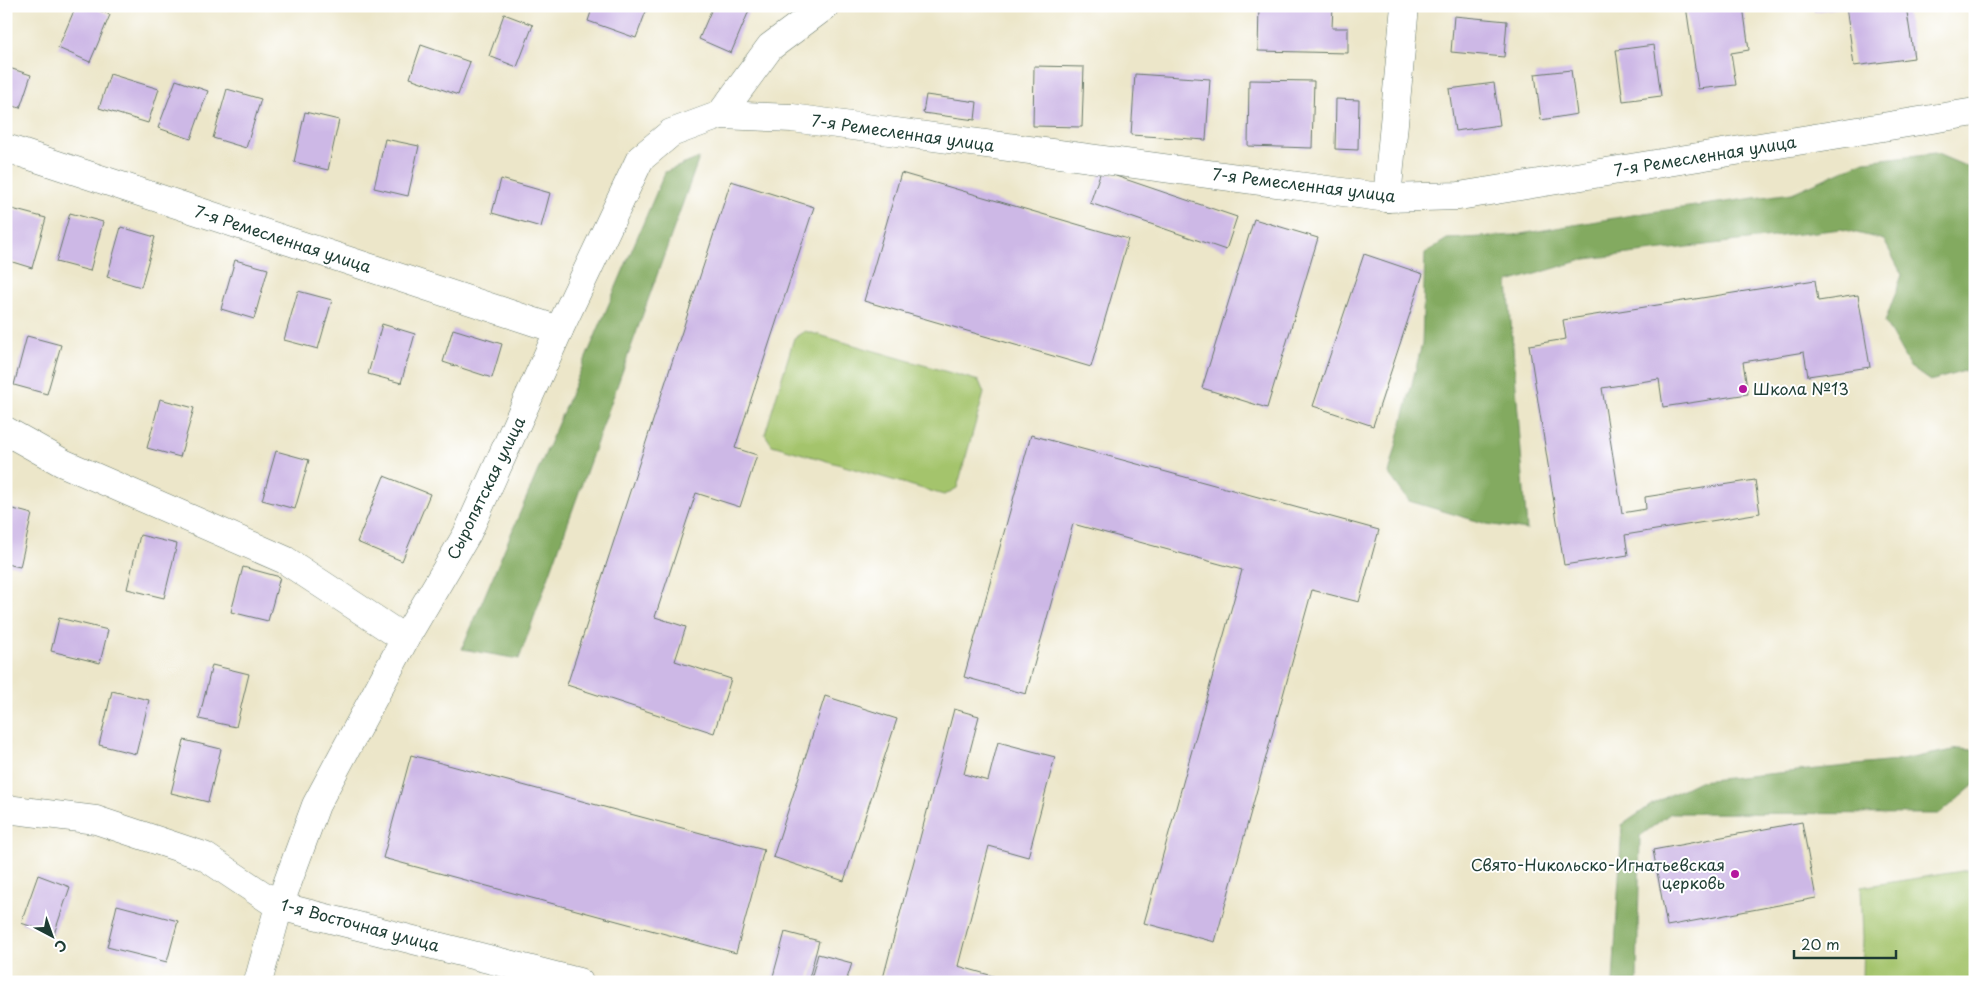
<svg xmlns="http://www.w3.org/2000/svg" width="1981" height="988" viewBox="0 0 1981 988" font-family="'Playpen Sans',sans-serif">
<style>
.green{fill:#a4c46c;stroke:#628050}
.forest{fill:#83aa60;stroke:#51744a}
.building{fill:#cdb8e6}
.lines{fill:none;stroke-linecap:round;stroke-linejoin:round}
.minor-casing{stroke:#677868;stroke-width:29}
.minor{stroke:#fff;stroke-width:28}
.poi-dot{fill:#b5179e;stroke:#fff;stroke-width:2}
.labels{text-anchor:middle;stroke-width:4;stroke-linejoin:round;paint-order:stroke}
.street-label{font-size:16px;fill:#1f3d34;stroke:#fff}
.poi-label{font-size:16px;fill:#1f3d34;stroke:#fff;text-anchor:start}
</style>
<rect width="100%" height="100%" fill="#fff"/>
<filter id="ink" filterUnits="userSpaceOnUse"><feTurbulence type="fractalNoise" baseFrequency=".02" numOctaves="2"/><feDisplacementMap in="SourceGraphic" scale="10" xChannelSelector="R" yChannelSelector="G"/><feConvolveMatrix kernelMatrix="1 2 1 2 8 2 1 2 1" color-interpolation-filters="sRGB"/></filter>
<filter id="wash" filterUnits="userSpaceOnUse"><feTurbulence type="fractalNoise" baseFrequency=".0096" numOctaves="4" result="noise"/><feDisplacementMap in="SourceGraphic" scale="20" xChannelSelector="R" yChannelSelector="G"/><feGaussianBlur stdDeviation="1.12" result="paint"/><feColorMatrix in="noise" values="0 0 0 0 0 0 0 0 0 0 0 0 0 0 0 0 0 1.4 0 .05"/><feComposite in="paint" operator="in"/></filter>
<g filter="url(#wash)">
<rect width="100%" height="100%" fill="#ece6c9"/>
<g class="green">
<polygon points="805,331 979,381 984,393 957,488 944,495 772,445 765,434 794,338"/>
<polygon points="1975,869 1975,982 1862,982 1863,937 1861,887"/>
</g>
<g class="forest">
<polygon points="1935,153 1975,170 1975,368 1930,381 1910,367 1885,322 1902,275 1884,240 1841,229 1586,259 1508,282 1527,530 1487,524 1409,501 1389,474 1422,344 1425,253 1447,239 1515,235 1644,213 1792,193 1865,161"/>
<polygon points="699,158 519,659 462,649 665,172"/>
<polygon points="1958,749 1975,750 1975,784 1940,814 1671,813 1640,836 1637,982 1613,982 1622,825 1654,803 1699,781 1896,761"/>
</g>
<g id="blocks">
<g class="building">
<polygon points="76,6 90,6 110,15 90,62 58,48"/>
<polygon points="593,6 648,6 636,38 588,21"/>
<polygon points="713,6 751,6 731,53 699,39"/>
<polygon points="1259,6 1333,6 1332,28 1348,28 1348,53 1258,51"/>
<polygon points="1686,6 1743,6 1749,50 1731,53 1736,85 1698,89"/>
<polygon points="1814,6 1843,6 1844,7 1814,12"/>
<polygon points="1846,6 1906,6 1914,58 1854,66"/>
<polygon points="504,14 533,25 517,67 489,56"/>
<polygon points="1454,16 1507,21 1504,57 1451,52"/>
<polygon points="421,45 470,62 458,95 410,78"/>
<polygon points="1654,45 1661,96 1623,101 1616,50"/>
<polygon points="1034,66 1084,67 1082,127 1033,126"/>
<polygon points="6,67 31,75 20,108 6,104"/>
<polygon points="1571,70 1577,114 1541,120 1535,74"/>
<polygon points="110,74 159,89 148,123 99,108"/>
<polygon points="1135,74 1210,79 1206,140 1131,135"/>
<polygon points="176,80 208,91 191,139 158,128"/>
<polygon points="1249,80 1314,81 1312,148 1248,146"/>
<polygon points="1494,83 1500,125 1455,131 1449,89"/>
<polygon points="227,89 261,99 246,148 213,138"/>
<polygon points="926,95 977,102 975,120 923,113"/>
<polygon points="1336,99 1359,100 1358,150 1335,149"/>
<polygon points="305,112 339,120 328,170 294,162"/>
<polygon points="385,139 419,146 408,196 374,188"/>
<polygon points="1101,171 1237,217 1226,250 1090,203"/>
<polygon points="901,173 1128,239 1091,367 864,301"/>
<polygon points="501,179 550,193 541,227 492,213"/>
<polygon points="731,181 814,207 735,448 757,455 740,507 696,493 655,617 686,627 675,661 731,679 714,733 567,685"/>
<polygon points="12,209 46,218 32,268 6,260 6,231"/>
<polygon points="70,213 103,222 90,271 56,262"/>
<polygon points="1254,219 1318,238 1267,408 1202,388"/>
<polygon points="121,227 155,237 141,287 107,277"/>
<polygon points="1364,254 1423,274 1373,426 1313,406"/>
<polygon points="235,260 268,269 254,319 221,309"/>
<polygon points="1815,280 1818,301 1858,295 1870,367 1808,376 1804,352 1743,362 1748,394 1663,407 1659,379 1602,388 1622,513 1646,509 1645,497 1755,480 1760,513 1625,535 1628,555 1564,565 1529,345 1566,339 1563,320"/>
<polygon points="298,291 332,300 318,349 284,340"/>
<polygon points="382,324 415,334 401,383 368,374"/>
<polygon points="453,329 502,344 492,378 443,362"/>
<polygon points="27,336 61,345 47,394 14,385"/>
<polygon points="160,399 194,408 180,457 147,448"/>
<polygon points="1031,435 1379,530 1359,602 1312,590 1215,942 1144,923 1242,570 1073,524 1026,694 964,677"/>
<polygon points="276,451 309,460 295,509 262,500"/>
<polygon points="384,476 430,494 402,561 357,542"/>
<polygon points="6,507 32,514 20,567 6,564"/>
<polygon points="140,535 177,544 164,598 127,589"/>
<polygon points="243,567 280,577 268,621 231,612"/>
<polygon points="59,618 108,630 100,663 51,651"/>
<polygon points="212,665 249,674 236,727 199,719"/>
<polygon points="112,691 149,700 136,754 99,745"/>
<polygon points="825,696 897,719 844,881 773,857"/>
<polygon points="954,709 979,716 964,774 988,781 998,742 1055,757 1028,857 989,846 958,966 1014,982 882,982"/>
<polygon points="184,740 221,749 208,802 171,793"/>
<polygon points="411,755 764,850 736,953 383,858"/>
<polygon points="1802,822 1816,898 1667,926 1653,850"/>
<polygon points="38,875 70,887 54,934 21,923"/>
<polygon points="117,905 178,921 167,962 107,947"/>
<polygon points="785,932 819,941 808,982 780,982 772,980"/>
<polygon points="818,954 852,963 846,982 810,982"/>
</g>
</g>
</g>
<g filter="url(#ink)">
<use href="#blocks" fill-opacity="0" stroke="#677868" stroke-width="1"/>
<g class="lines">
<g class="minor-casing">
<g id="minor">
<polyline points="720,115 770,47 825,6"/>
<polyline points="6,148 559,330"/>
<polyline points="1387,198 1405,6"/>
<polyline points="6,431 63,463 285,560 405,639"/>
<polyline points="6,809 96,820 204,856 279,906 579,982"/>
<polyline points="258,982 279,906 316,805 405,639 467,534 559,330 640,159 671,133 720,115 792,118 1387,198 1459,196 1975,112"/>
</g>
</g>
<use href="#minor" class="minor"/>
</g>
</g>
<g class="poi-dot">
<circle cx="1743" cy="389" r="5"/>
<circle cx="1735" cy="874" r="5"/>
</g>
<g class="labels">
<g class="street-label">
<text transform="translate(903 133) rotate(8)" y="6">7-я Ремесленная улица</text>
<text transform="translate(1705 156) rotate(-9)" y="6">7-я Ремесленная улица</text>
<text transform="translate(1304 185) rotate(7)" y="6">7-я Ремесленная улица</text>
<text transform="translate(283 239) rotate(18)" y="6">7-я Ремесленная улица</text>
<text transform="translate(486 488) rotate(-64)" y="6">Сыропятская улица</text>
<text transform="translate(360 925) rotate(15)" y="6">1-я Восточная улица</text>
</g>
<g class="poi-label">
<text x="1753" y="395">Школа №13</text>
<text x="1725" y="871" text-anchor="end">Свято-Никольско-Игнатьевская<tspan x="1725" dy="18">церковь</tspan></text>
</g>
</g>
<rect width="1981" height="988" fill="none" stroke="#fff" stroke-width="25"/>
<g transform="translate(52 936) rotate(139)" stroke="#ffffff" stroke-width="4" paint-order="stroke">
<path d="M0-4L9 19L0 12L-9 19Z" fill="#1f3d34"/>
<text y="-8" font-size="14" font-weight="bold" text-anchor="middle" fill="#1f3d34">С</text>
</g>
<path d="M1794 950v8h102v-8" fill="none" stroke="#1f3d34" stroke-width="2.5"/>
<text x="1801" y="950" font-size="15" fill="#1f3d34" stroke="#ffffff" stroke-width="4" paint-order="stroke">20 m</text>
</svg>
